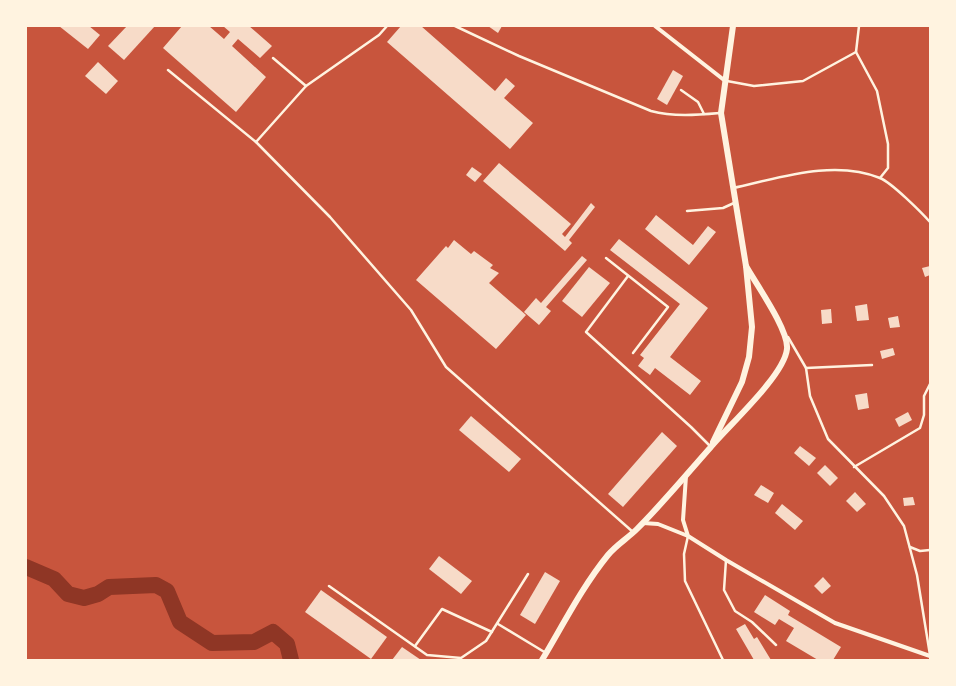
<svg xmlns="http://www.w3.org/2000/svg" width="956" height="686" viewBox="0 0 956 686" font-family="Montserrat,sans-serif">
<style>
.lines{fill:none;stroke-linecap:round;stroke-linejoin:round}
.river{stroke:#8f3625;stroke-width:16}
.building{fill:#f7dbc8}
.service{stroke:#fff3e0;stroke-width:2.5}
.minor{stroke:#fff3e0;stroke-width:4}
.tertiary{stroke:#fff3e0;stroke-width:6}
</style>
<rect width="100%" height="100%" fill="#c8553d"/>
<g class="lines">
<polyline class="river" points="26,567 54,579 68,594 84,598 98,594 109,587 156,585 167,591 180,622 212,643 254,642 273,632 287,644 291,660"/>
</g>
<g class="building">
<polygon points="59,26 89,26 100,35 88,49"/>
<polygon points="127,26 155,26 124,60 108,46"/>
<polygon points="182,26 209,26 224,39 230,32 223,26 249,26 272,46 260,58 238,39 232,46 266,77 236,112 163,48"/>
<polygon points="401,26 421,26 495,91 506,78 515,86 504,98 533,123 510,149 387,42"/>
<polygon points="488,26 502,26 498,33"/>
<polygon points="98,62 118,81 106,94 85,76"/>
<polygon points="673,70 683,76 667,105 657,99"/>
<polygon points="499,163 571,224 562,234 565,237 591,203 595,207 569,240 572,243 565,251 483,181"/>
<polygon points="472,167 482,174 475,182 466,175"/>
<polygon points="656,215 693,245 708,226 716,232 689,265 645,229"/>
<polygon points="619,239 708,308 670,357 701,381 690,395 655,368 650,375 638,366 644,358 640,355 680,304 610,250"/>
<polygon points="454,240 471,254 474,251 493,265 490,268 499,273 489,283 526,315 496,349 416,280 446,246 448,248"/>
<polygon points="582,256 587,260 546,307 551,311 539,325 524,312 536,298 541,303"/>
<polygon points="930,266 930,275 925,277 922,268"/>
<polygon points="589,267 610,283 582,317 562,301"/>
<polygon points="867,304 869,320 857,321 855,306"/>
<polygon points="831,309 832,323 822,324 821,310"/>
<polygon points="898,316 900,327 890,328 888,318"/>
<polygon points="893,348 895,355 882,359 880,351"/>
<polygon points="867,393 869,408 858,410 855,395"/>
<polygon points="908,412 912,420 899,427 895,419"/>
<polygon points="471,416 521,459 509,472 459,430"/>
<polygon points="662,432 677,446 623,507 608,494"/>
<polygon points="800,446 816,458 809,466 794,453"/>
<polygon points="825,465 838,478 830,486 817,473"/>
<polygon points="761,485 774,493 768,503 754,495"/>
<polygon points="855,492 866,504 857,512 846,501"/>
<polygon points="913,497 915,505 904,506 903,498"/>
<polygon points="782,504 803,521 795,530 775,513"/>
<polygon points="439,556 472,581 461,594 429,569"/>
<polygon points="545,572 560,581 535,624 520,615"/>
<polygon points="823,577 831,586 822,594 814,586"/>
<polygon points="321,590 387,637 371,659 305,612"/>
<polygon points="765,595 790,611 788,615 841,647 833,660 818,660 786,641 794,628 779,619 775,625 754,612"/>
<polygon points="745,624 754,639 757,637 771,660 754,660 736,629"/>
<polygon points="402,647 421,660 392,660"/>
</g>
<g class="lines">
<g class="service">
<path d="M 455,26 L 519,56 L 651,111 C 673,117 697,115 720,113"/>
<polyline points="859,26 856,52 877,91 888,144 888,168 880,178"/>
<polyline points="273,58 306,86"/>
<polyline points="168,70 256,142 306,86 379,35 387,26"/>
<polyline points="727,81 754,86 803,81 856,52"/>
<polyline points="681,90 698,102 704,114"/>
<polyline points="256,142 330,217 411,310 446,367 633,532"/>
<path d="M 733,188 C 779,178 834,159 880,178 C 892,183 921,212 930,222"/>
<polyline points="687,211 723,208 734,203"/>
<polyline points="606,258 668,307 633,353"/>
<polyline points="628,276 586,332 691,427 711,447"/>
<polyline points="788,337 806,368 810,396 828,439 884,496 904,526 917,575 930,655"/>
<polyline points="806,368 872,365"/>
<polyline points="854,467 920,428 924,415 924,396 930,384"/>
<polyline points="688,536 684,554 685,581 723,660"/>
<polyline points="910,547 920,551 930,550"/>
<polyline points="726,560 724,590 735,611 752,622 776,645"/>
<polyline points="329,586 427,655 461,658 486,641 528,574"/>
<polyline points="498,624 546,653"/>
<polyline points="415,646 442,609 492,632"/>
</g>
<g class="minor">
<polyline points="655,26 724,80"/>
<polyline points="686,476 683,520 688,536 726,560 835,623 930,656"/>
<polyline points="643,523 658,524 688,536"/>
</g>
<g class="tertiary">
<polyline points="713,442 742,382 749,357 752,327 746,266 721,113 733,26"/>
<path d="M 542,660 C 563,625 582,587 608,555 C 616,545 628,538 637,529 C 663,503 686,475 710,448 C 728,426 784,376 787,349 C 789,330 756,284 746,266"/>
</g>
</g>
<rect width="956" height="686" fill="none" stroke="#fff3e0" stroke-width="54"/>
</svg>
